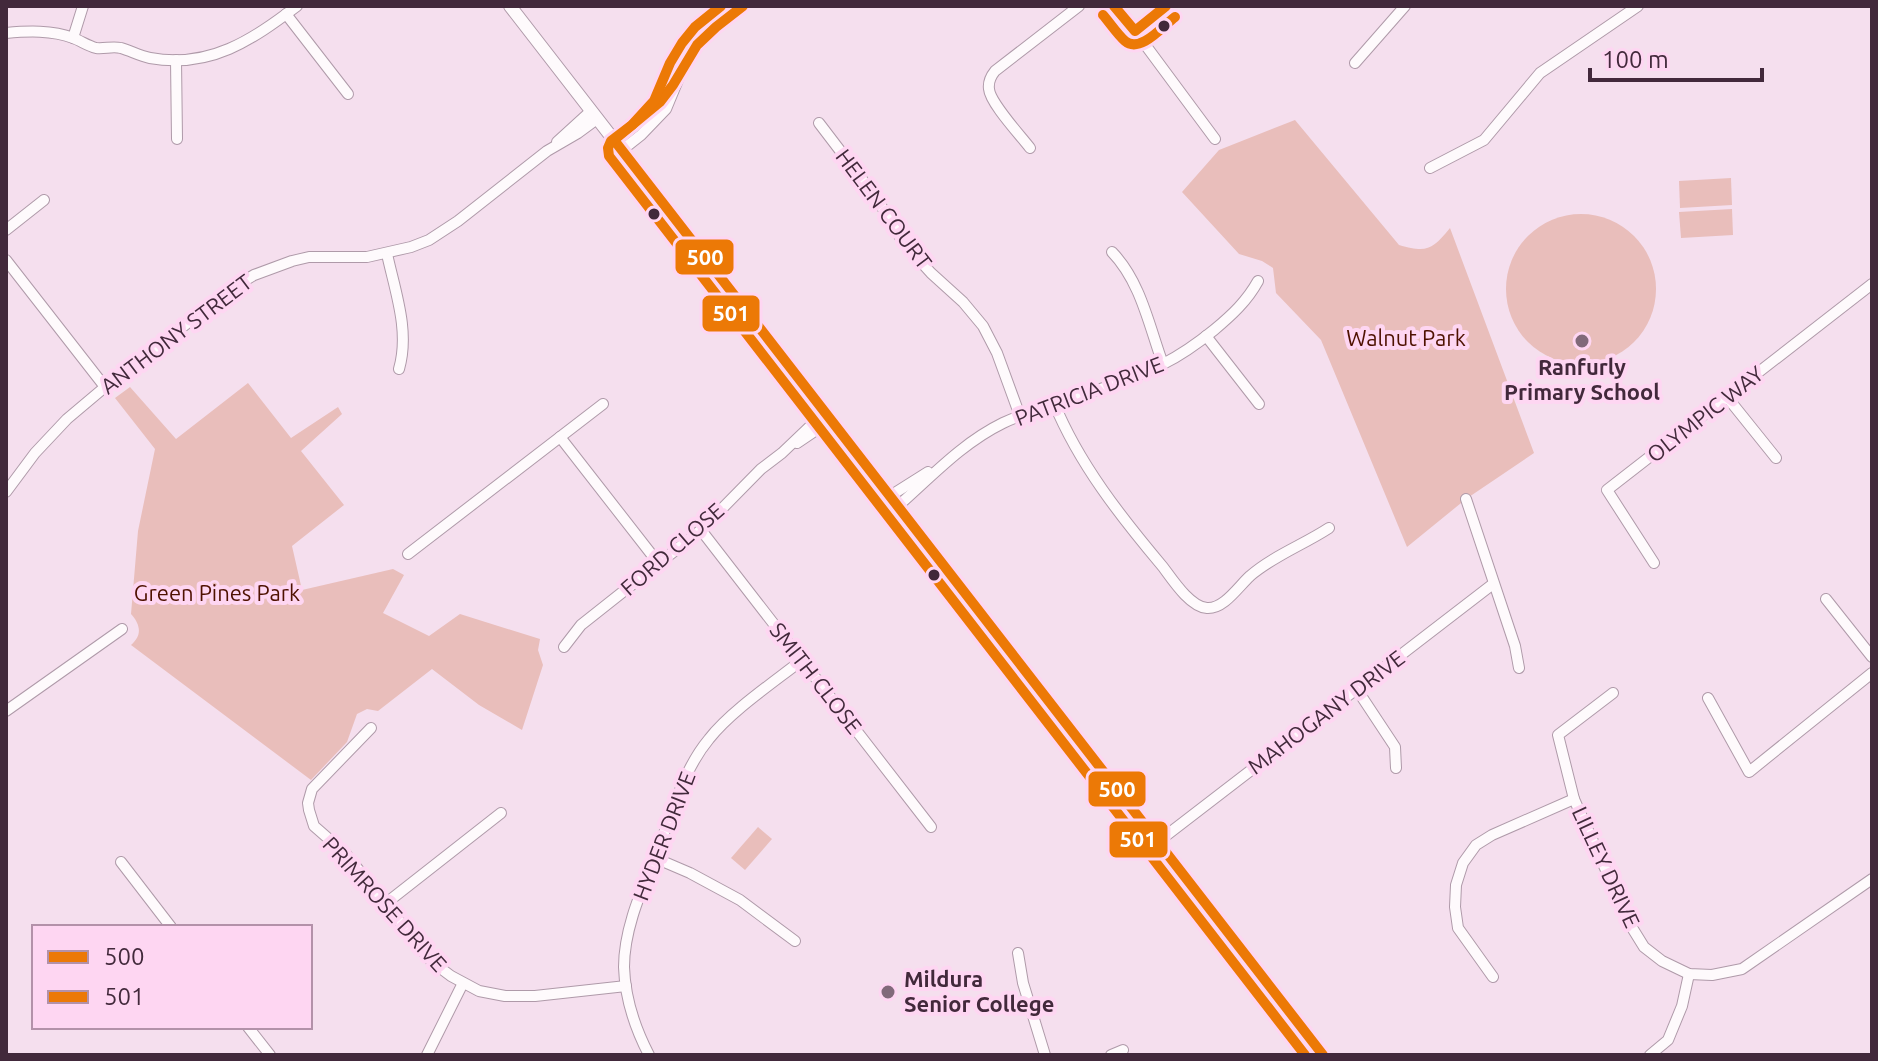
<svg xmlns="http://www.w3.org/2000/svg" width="1878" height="1061" viewBox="0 0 1878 1061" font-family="Ubuntu,sans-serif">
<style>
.park{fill:#e9bebb}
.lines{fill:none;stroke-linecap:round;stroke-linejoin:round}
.minor-casing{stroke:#af9aa9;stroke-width:12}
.tertiary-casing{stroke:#af9aa9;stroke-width:14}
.minor{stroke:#fefafc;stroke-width:10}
.tertiary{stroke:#fefafc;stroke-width:12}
.bus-1-casing{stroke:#fed6f2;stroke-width:16}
.bus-2-casing{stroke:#fed6f2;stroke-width:16}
.bus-1{stroke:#ec7906;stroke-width:10}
.bus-2{stroke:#ec7906;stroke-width:10}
.bus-dot{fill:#42293b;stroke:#fed6f2;stroke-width:3}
.poi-dot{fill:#81697a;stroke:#fed6f2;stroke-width:3}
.labels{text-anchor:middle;stroke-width:8;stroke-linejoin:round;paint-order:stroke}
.street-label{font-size:22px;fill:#42293b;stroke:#fed6f2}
.park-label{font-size:22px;fill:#4e1100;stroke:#fed6f2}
.poi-label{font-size:22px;font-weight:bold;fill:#42293b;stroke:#fed6f2}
.line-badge{stroke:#fed6f2;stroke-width:3}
.badge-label{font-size:22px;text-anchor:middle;font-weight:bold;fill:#fff}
</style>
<rect width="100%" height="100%" fill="#f5dfee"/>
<g class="park">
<path d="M 1295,120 L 1399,245 C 1427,253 1432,250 1450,228 L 1534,453 L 1466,499 L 1407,547 L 1321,340 L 1276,293 L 1273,268 L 1262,261 L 1239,254 L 1182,192 L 1219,150 Z"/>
<polygon points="1731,178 1732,205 1680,208 1679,181"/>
<polygon points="1732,209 1733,235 1681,238 1679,212"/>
<circle cx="1581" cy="289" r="75"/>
<path d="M 248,383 L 291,438 L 338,407 L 342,414 L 301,451 L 344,505 L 292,546 L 302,590 L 393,569 L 404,575 L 383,613 L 429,636 L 460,614 L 540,639 L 538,650 L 543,665 L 522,730 L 479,705 L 432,669 L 378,711 L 367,709 L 357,714 L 347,742 L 311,780 L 131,645 C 143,635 140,624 131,614 L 138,531 L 155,449 L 115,398 L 130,387 L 176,439 Z"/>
<polygon points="758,827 772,839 745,870 731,858"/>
</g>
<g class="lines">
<g class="minor-casing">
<g id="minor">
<polyline points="1114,6 1135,31 1215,139"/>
<polyline points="286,14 348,94"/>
<polyline points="1135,31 1166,6"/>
<path d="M 6,33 C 28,31 52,30 73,38 C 81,41 88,46 96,48 C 105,49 112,46 121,48 C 131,51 140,56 150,58 C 210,69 252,40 297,6"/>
<polyline points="73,38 83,6"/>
<polyline points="176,60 177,139"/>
<polyline points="1355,63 1405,6"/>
<polyline points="819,123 877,199 903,242 931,273 963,302 983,326 997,353 1020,416"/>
<polyline points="614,140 653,108 672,88"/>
<polyline points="557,142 591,111"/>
<path d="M 1030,148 C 1021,136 990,103 989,89 C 988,82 991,76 995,71 L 1079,6"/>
<polyline points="622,150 641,135 666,109 683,68 693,51 705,37 743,6"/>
<polyline points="1430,168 1484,140 1540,73 1638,6"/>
<polyline points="6,230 44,200"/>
<path d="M 1112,252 C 1141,282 1149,326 1163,364"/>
<path d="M 387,254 C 395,291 410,331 399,369"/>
<polyline points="6,260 105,387"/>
<polyline points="1206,336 1259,404"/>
<polyline points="1727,397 1776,458"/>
<path d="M 1054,403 C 1079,464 1121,517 1163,567 C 1172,579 1190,607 1207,608 C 1224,609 1238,587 1250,576 C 1273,556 1303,545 1329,528"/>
<polyline points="560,437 659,564"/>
<polyline points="797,443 831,420"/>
<polyline points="6,492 35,453 67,419 105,387 234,287 254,275 292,261 309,257 367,257 411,247 429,240 458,221 547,151 578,133 597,119"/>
<polyline points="890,496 928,472"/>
<polyline points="1466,499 1515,646 1519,668"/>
<path d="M 898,506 C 931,477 962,443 1003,423 C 1055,399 1113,390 1163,364 C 1181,355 1198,343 1214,330 C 1232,315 1247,301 1258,281"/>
<polyline points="701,530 931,827"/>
<polyline points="408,554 603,404"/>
<polyline points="1654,563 1607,490 1872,284"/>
<polyline points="1826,599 1872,657"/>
<polyline points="564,647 581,625 701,530 761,469 782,453 825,412"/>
<polyline points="1356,688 1395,747 1396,768"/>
<polyline points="1613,693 1558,735 1574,799 1631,926 1644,947 1662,961 1689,974 1712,975 1742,969 1872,879"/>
<polyline points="1708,698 1749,772 1872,673"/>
<polyline points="6,711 122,629"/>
<polyline points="371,728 312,789 308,803 309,810 314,826 346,854 431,961 451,976 479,991 505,996 535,996 626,986"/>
<polyline points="1159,841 1493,584"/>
<polyline points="655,858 690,873 740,900 795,941"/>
<polyline points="121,862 171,927"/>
<polyline points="385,904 501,813"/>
<polyline points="1018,953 1023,983 1045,1055"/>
<polyline points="1493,977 1458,928 1455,907 1456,885 1463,863 1476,845 1492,835 1574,799"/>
<polyline points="248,1027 270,1055"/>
<polyline points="427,1055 463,983"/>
<path d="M 649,1055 C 635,1028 625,998 624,967 C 624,925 645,883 660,844 C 674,808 684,769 709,739 C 731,711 774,682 802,660"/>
<polyline points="1111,1055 1123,1050"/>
<polyline points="1650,1055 1668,1040 1682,1006 1689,974"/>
</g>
</g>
<g class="tertiary-casing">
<polyline id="tertiary" points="510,6 1323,1055"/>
</g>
<use href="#minor" class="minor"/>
<use href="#tertiary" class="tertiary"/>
<g class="bus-1-casing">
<g id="bus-1">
<polyline points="743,6 716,27 697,45 673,85 660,102 614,140 1323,1055"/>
<polyline points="1114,6 1135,31 1166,6"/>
</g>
</g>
<g class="bus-2-casing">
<g id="bus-2">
<polyline points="721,6 695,27 682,43 670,63 654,101 632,125 611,141 608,148 609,156 1305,1055"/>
<path d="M 1103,15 C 1110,23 1117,34 1125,41 C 1140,54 1163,26 1175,17"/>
</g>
</g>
<use href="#bus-1" class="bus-1"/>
<use href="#bus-2" class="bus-2"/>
</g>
<g class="bus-dot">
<circle cx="1164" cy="26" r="7"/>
<circle cx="654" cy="214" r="7"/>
<circle cx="934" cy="575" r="7"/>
</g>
<g class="poi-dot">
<circle cx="1582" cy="341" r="8"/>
<circle cx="888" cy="992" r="8"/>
</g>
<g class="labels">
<g class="street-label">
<text transform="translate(884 209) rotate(53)" y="8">HELEN COURT</text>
<text transform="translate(176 334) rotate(-37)" y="8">ANTHONY STREET</text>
<text transform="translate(1089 391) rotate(-21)" y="8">PATRICIA DRIVE</text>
<text transform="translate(1705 414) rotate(-38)" y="8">OLYMPIC WAY</text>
<text transform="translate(672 549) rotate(-41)" y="8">FORD CLOSE</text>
<text transform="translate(816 678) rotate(52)" y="8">SMITH CLOSE</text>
<text transform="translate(1326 712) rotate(-37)" y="8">MAHOGANY DRIVE</text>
<text transform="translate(664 836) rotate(-69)" y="8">HYDER DRIVE</text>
<text transform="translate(1606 867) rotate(65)" y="8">LILLEY DRIVE</text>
<text transform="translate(385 904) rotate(48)" y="8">PRIMROSE DRIVE</text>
</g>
<g class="park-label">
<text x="1406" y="346">Walnut Park</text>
<text x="217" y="601">Green Pines Park</text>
</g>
<g class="poi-label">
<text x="1582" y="375">Ranfurly<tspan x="1582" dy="25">Primary School</tspan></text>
<text x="904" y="987" text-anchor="start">Mildura<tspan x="904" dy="25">Senior College</tspan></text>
</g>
</g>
<g class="line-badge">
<rect x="674" y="238" width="61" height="38" rx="8" fill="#ec7906"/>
<rect x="701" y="294" width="60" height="39" rx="8" fill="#ec7906"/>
<rect x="1087" y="770" width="60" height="38" rx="8" fill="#ec7906"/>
<rect x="1108" y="820" width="61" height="39" rx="8" fill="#ec7906"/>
</g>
<g class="badge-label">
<text x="705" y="265">500</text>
<text x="731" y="321">501</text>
<text x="1117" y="797">500</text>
<text x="1138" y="847">501</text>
</g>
<rect width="1878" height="1061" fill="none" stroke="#42293b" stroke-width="16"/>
<rect x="32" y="925" width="280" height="104" fill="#fed6f2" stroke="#b391a9" stroke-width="2"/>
<rect x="48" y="951" width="40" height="12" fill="#ec7906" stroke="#b391a9" stroke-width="2"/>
<text x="104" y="965" font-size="24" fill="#42293b">500</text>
<rect x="48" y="991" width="40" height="12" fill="#ec7906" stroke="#b391a9" stroke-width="2"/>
<text x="104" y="1005" font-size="24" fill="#42293b">501</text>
<path d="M1590 68v12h172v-12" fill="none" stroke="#42293b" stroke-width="4"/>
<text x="1602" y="68" font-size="24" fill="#42293b" stroke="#fed6f2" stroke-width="6" paint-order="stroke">100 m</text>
</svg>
